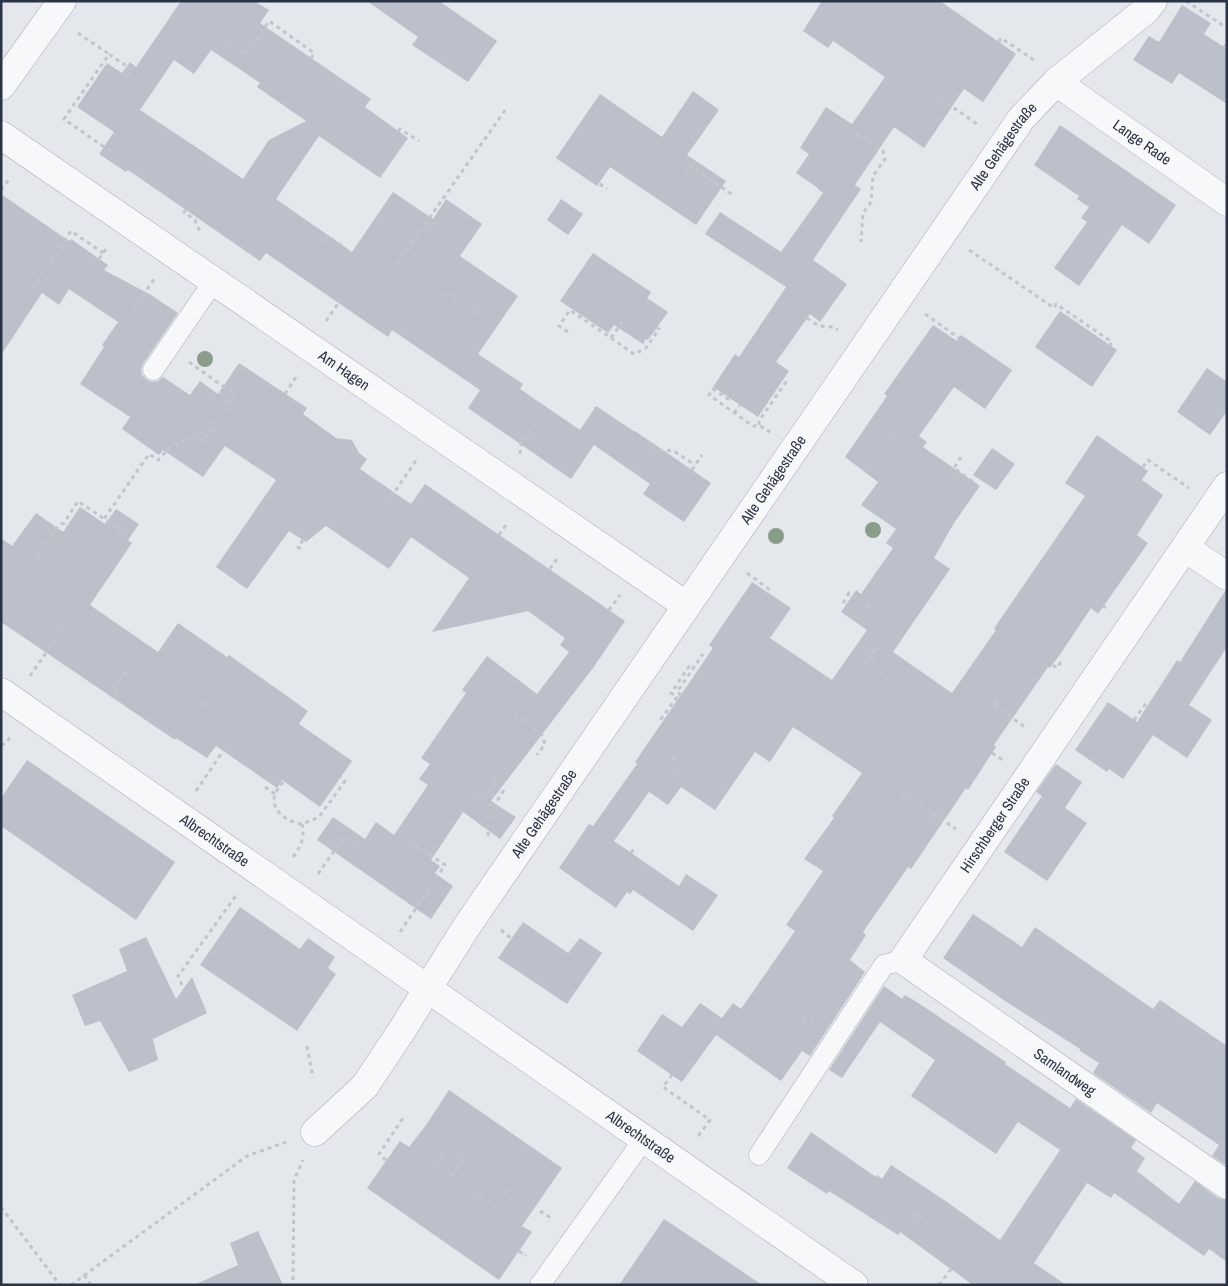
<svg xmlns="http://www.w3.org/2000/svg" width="1228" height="1286" viewBox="0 0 1228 1286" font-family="'Archivo Narrow',sans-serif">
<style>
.building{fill:#bbc0ca;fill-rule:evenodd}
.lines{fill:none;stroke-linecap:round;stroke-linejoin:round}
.service-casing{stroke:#a9aeb7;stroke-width:21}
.minor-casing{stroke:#a9aeb7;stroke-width:29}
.path{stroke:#c2c5cb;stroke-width:3;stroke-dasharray:4 4;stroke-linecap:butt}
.service{stroke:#f7f8fa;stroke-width:20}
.minor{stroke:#f7f8fa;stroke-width:28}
.tree{fill:#899d89}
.labels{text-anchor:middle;stroke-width:4;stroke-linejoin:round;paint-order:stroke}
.street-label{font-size:15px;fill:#2b3445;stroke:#f4f6f9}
</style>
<rect width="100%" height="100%" fill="#e4e7ec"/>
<g class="building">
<path d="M 181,1 L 254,1 L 269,10 L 260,23 L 371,99 L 365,107 L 408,138 L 380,178 L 319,136 L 276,199 L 352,252 L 393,192 L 433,219 L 446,199 L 482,224 L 460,256 L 518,296 L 478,354 L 523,384 L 520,389 L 580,430 L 596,406 L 635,432 L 635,431 L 711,483 L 684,522 L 643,494 L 650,484 L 594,445 L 571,479 L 468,408 L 480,390 L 392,330 L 388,337 L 266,253 L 260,261 L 128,170 L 126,172 L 99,154 L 114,132 L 77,107 L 107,63 L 122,73 L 130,62 L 136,67 ZM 211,50 L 260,83 L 257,87 L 306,121 L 269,140 L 243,179 L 202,151 L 140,110 L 174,60 L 194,74 Z"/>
<polygon points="367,1 439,1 497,41 468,82 412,45 418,37"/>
<polygon points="822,1 940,1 1016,54 983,102 964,89 924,148 894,127 855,185 861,189 813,260 847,284 820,322 810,314 776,362 789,371 758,417 713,387 735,354 739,357 786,287 705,234 720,212 781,252 823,193 818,189 818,188 796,173 809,154 800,148 826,107 852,124 885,77 833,41 828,48 803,31"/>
<polygon points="1182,5 1211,23 1204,34 1227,49 1227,104 1179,73 1172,84 1133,60 1149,36 1159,42"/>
<polygon points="693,91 719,110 687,155 726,181 696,225 610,167 597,186 556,158 600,94 662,137"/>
<polygon points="1060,125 1176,205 1149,244 1122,225 1079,286 1054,268 1087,222 1081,218 1089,207 1077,199 1079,196 1034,165"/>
<polygon points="1,194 69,241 71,239 108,265 104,270 151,295 178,313 143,364 141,369 142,375 147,380 152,382 158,381 163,377 190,395 200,381 218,394 239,363 307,408 303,414 336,438 352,440 359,453 367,459 360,469 411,504 425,484 625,621 593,668 491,801 516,817 500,839 463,812 431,860 440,866 435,873 453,886 431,919 317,840 333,817 365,839 376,822 394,835 428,785 419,779 430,764 421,758 466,693 462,690 487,656 537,694 569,652 560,645 565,638 528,611 432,632 469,578 411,537 389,569 326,526 306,542 289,531 247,589 216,567 276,480 225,446 203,477 163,450 159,455 122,429 130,417 80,384 104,347 102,345 118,322 69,289 59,305 42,293 1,355"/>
<polygon points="561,199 583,214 568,235 547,220"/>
<polygon points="593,253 651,292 647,298 668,312 648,340 646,339 643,344 614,325 608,333 560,301"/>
<polygon points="1060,311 1117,350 1092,387 1035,347"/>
<polygon points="933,325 957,341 961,335 1012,370 985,409 954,387 919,436 927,442 923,447 980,486 954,523 934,558 950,569 893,652 952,693 996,630 994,629 997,624 1085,496 1065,483 1097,435 1148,471 1142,480 1163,495 1137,535 1148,543 1098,614 1091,608 1061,653 1050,668 1048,667 994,745 996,747 968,790 966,788 911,869 908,867 863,932 866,935 850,960 865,972 810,1056 802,1051 781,1081 716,1035 682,1082 637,1051 662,1014 682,1027 700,1003 722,1018 733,1003 741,1009 795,931 786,925 823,871 804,859 834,818 832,816 862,773 793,727 770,762 755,752 715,810 681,787 668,805 649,792 614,841 679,886 686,874 718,895 693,931 633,890 630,894 627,892 616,908 559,868 589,824 593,826 637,764 635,762 713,648 709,645 752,582 791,608 770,638 832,680 867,630 841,612 856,590 861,594 893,548 886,543 896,529 861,505 878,482 845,457 887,396 884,394"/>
<polygon points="1207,368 1227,382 1227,411 1210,435 1177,412"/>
<polygon points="992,448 1015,464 996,490 973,475"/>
<polygon points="80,507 105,524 116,509 139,524 128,540 132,543 90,605 158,652 178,623 227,657 229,655 308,711 299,724 352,761 320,807 282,780 277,788 216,746 207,758 176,738 175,740 1,622 1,538 12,546 36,513 63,532"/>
<polygon points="1225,591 1227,592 1227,647 1189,705 1212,720 1187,758 1153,735 1123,779 1109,769 1107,772 1075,750 1108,702 1137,722 1177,660 1180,662"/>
<polygon points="27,760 175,862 136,920 1,826 1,798"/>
<polygon points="1056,764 1082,782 1065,808 1087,823 1047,881 1004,852 1042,796 1036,792"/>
<polygon points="240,907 300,949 308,938 335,957 328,968 336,974 297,1031 200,965"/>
<polygon points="973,914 1022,947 1035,927 1153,1009 1160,1000 1227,1046 1227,1166 1212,1156 1219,1145 1157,1103 1151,1113 1093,1073 1099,1063 1080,1051 1080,1049 1005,1001 943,958"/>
<polygon points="523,922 568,953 580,938 602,953 567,1004 498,958"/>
<polygon points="146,937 176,999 192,977 207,1013 153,1039 158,1060 129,1072 100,1021 85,1026 72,995 127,971 119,949"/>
<polygon points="884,986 902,999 905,995 923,1006 1006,1062 1005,1064 1070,1108 1076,1099 1136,1140 1131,1148 1145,1158 1137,1171 1179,1204 1195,1181 1218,1198 1227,1200 1227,1262 1209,1249 1204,1256 1114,1193 1111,1198 1087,1183 1034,1263 1066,1285 973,1285 900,1232 898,1235 829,1191 827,1194 787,1168 811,1132 876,1177 877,1175 882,1179 891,1165 947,1202 1000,1240 1060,1150 1018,1122 996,1154 911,1096 935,1060 880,1022 842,1078 829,1070"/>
<polygon points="449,1090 562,1168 522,1226 532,1232 499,1280 367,1188 400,1141 409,1147 426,1125"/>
<polygon points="664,1219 712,1251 762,1285 619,1285"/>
<polygon points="258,1231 283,1285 194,1285 238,1265 230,1243"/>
</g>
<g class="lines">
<g class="service-casing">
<g id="service">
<polyline points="153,370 214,281"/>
<polyline points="759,1155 884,965 903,960"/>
<polyline points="540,1285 644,1139"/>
</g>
</g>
<g class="minor-casing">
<g id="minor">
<path id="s1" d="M 1056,82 L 1227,202"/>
<polyline points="1,86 62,1"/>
<path id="s2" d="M 1,135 L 687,606"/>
<path id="s3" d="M 1227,486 L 903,960 L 1227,1185"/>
<polyline points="1185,548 1227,576"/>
<path id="s4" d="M 1,692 L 854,1285"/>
<path id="s5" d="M 315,1132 L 365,1086 L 404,1027 L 428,988 L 467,926 L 1021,119 L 1056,82 L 1146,10 L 1153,1"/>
</g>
</g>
<g class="path">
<polyline points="1186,1 1227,28"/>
<polyline points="78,33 109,54"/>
<polyline points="999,42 1001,38 1034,60"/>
<polyline points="228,43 246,55 269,21 314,53 311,58"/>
<polyline points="1224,47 1227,43"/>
<polyline points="473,49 479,53"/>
<polyline points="934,94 980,126"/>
<polyline points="398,131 400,129 419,141"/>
<polyline points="856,134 857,133 883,151 885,159 873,176 871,202 863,213 861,242"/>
<polyline points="117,156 64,119 109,54 132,70 127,78"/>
<polyline points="1097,169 1103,173"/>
<polyline points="590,174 589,177 607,189"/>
<polyline points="685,175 691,166 733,195"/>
<polyline points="1,190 10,178"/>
<polyline points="186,210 184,212 195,220 200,232"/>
<polyline points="320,240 323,242 327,236 345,248"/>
<polyline points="969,250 1054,308 1056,304 1112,342 1105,352"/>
<polyline points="99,259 108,246"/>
<polyline points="397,264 506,109"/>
<polyline points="33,288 71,231 103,253"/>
<polyline points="446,293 474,313 472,315"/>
<polyline points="133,309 155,278"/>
<polyline points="925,314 959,338"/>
<polyline points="807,318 819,326 833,327 838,330"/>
<polyline points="326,321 344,295"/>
<polyline points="568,332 559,326 570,310 611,338 625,318"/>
<polyline points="611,338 634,354 646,348 659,329 657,328"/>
<polyline points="189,362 224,387 220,395"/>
<polyline points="285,394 298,374"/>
<polyline points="729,398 728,399 713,389 709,395 753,426 759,425 770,432"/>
<polyline points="734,413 740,405"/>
<polyline points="759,425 759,421 788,379"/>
<polyline points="197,433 196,436 203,441 235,394 224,387"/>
<polyline points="892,442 893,440 888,437 894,428"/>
<polyline points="647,446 649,443 658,450 674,451 695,465"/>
<polyline points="520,454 521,444 530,430"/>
<polyline points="961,457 954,468 972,481 969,485"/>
<polyline points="1143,467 1148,460 1189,488"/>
<polyline points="692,470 702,455"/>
<polyline points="391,497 417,459"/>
<polyline points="118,533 120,529 104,519 149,454 158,460 170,447 196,436"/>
<polyline points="499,535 508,522"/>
<polyline points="303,540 298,547 303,551"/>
<polyline points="33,563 59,525 64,523 78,501 104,519"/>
<polyline points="550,569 559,556"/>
<polyline points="747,573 770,590 768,592"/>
<polyline points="1096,601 1106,608"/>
<polyline points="843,603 849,593 869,606 870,604"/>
<polyline points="609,610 620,595"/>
<polyline points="875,649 868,659 883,669 881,673"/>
<polyline points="1053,665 1057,668 1062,660"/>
<polyline points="30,676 62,630 59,627"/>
<polyline points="118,693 113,689 129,666 125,664"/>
<polyline points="681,695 677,692 703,654"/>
<polyline points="997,700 993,705 1025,727"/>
<polyline points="200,703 206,708"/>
<polyline points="514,714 542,735 545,744 537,755"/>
<polyline points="1134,720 1147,702"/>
<polyline points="668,724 661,719 677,697 671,693 690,665 694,667"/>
<polyline points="1,745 6,743 11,736"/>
<polyline points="992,753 1003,760"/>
<polyline points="675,756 671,763 677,767 676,769"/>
<polyline points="493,777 498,780 489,793 498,800"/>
<path d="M 283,782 C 279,787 274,793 274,800 C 274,813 290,823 302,824 L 319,817 L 345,781 L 341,777"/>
<polyline points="265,787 275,794"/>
<polyline points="196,791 223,751"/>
<path d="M 475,795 L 493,807 C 487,818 486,826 489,838"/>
<polyline points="902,800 905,795 956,829"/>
<polyline points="493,807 506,787"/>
<polyline points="631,853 635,847"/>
<path d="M 293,857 C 301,846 305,838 302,824"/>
<polyline points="318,874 344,837 359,847"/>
<polyline points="501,930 511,938"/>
<polyline points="400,932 445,865 415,845 413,848"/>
<polyline points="182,985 178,976 238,893"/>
<polyline points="802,1019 814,1022"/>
<polyline points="307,1046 313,1078"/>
<polyline points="672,1075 663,1087 710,1120 696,1139"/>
<polyline points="386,1160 379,1154 405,1115"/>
<polyline points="436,1166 449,1146"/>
<polyline points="451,1176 464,1157"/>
<polyline points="480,1196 493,1177"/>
<polyline points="1,1207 60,1285"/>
<polyline points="495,1207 508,1188"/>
<polyline points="540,1211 551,1218 549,1221"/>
<polyline points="913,1212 921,1218"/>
<polyline points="519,1251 525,1256 526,1255"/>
<polyline points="84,1275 91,1285"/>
<polyline points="293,1280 294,1180 303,1160"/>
<polyline points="71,1285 247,1156 286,1142"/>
<polyline points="939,1285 951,1269"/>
</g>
<use href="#service" class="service"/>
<use href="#minor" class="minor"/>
</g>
<g class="tree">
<circle cx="205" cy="359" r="8"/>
<circle cx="873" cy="530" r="8"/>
<circle cx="776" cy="536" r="8"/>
</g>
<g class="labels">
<g class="street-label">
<text dy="5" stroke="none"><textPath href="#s1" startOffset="105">Lange Rade</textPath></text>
<text dy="5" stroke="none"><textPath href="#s5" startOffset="1204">Alte Gehägestraße</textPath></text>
<text dy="5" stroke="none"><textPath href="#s2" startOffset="416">Am Hagen</textPath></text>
<text dy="5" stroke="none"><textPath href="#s5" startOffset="799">Alte Gehägestraße</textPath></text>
<text dy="5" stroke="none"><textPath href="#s5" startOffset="394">Alte Gehägestraße</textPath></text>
<text transform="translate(995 825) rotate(-56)" y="5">Hirschberger Straße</text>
<text dy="5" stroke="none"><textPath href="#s4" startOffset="260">Albrechtstraße</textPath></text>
<text dy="5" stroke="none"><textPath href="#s3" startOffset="771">Samlandweg</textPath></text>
<text dy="5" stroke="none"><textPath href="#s4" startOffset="779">Albrechtstraße</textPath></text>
</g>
</g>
<rect width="1228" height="1286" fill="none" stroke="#2b3445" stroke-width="5"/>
</svg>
